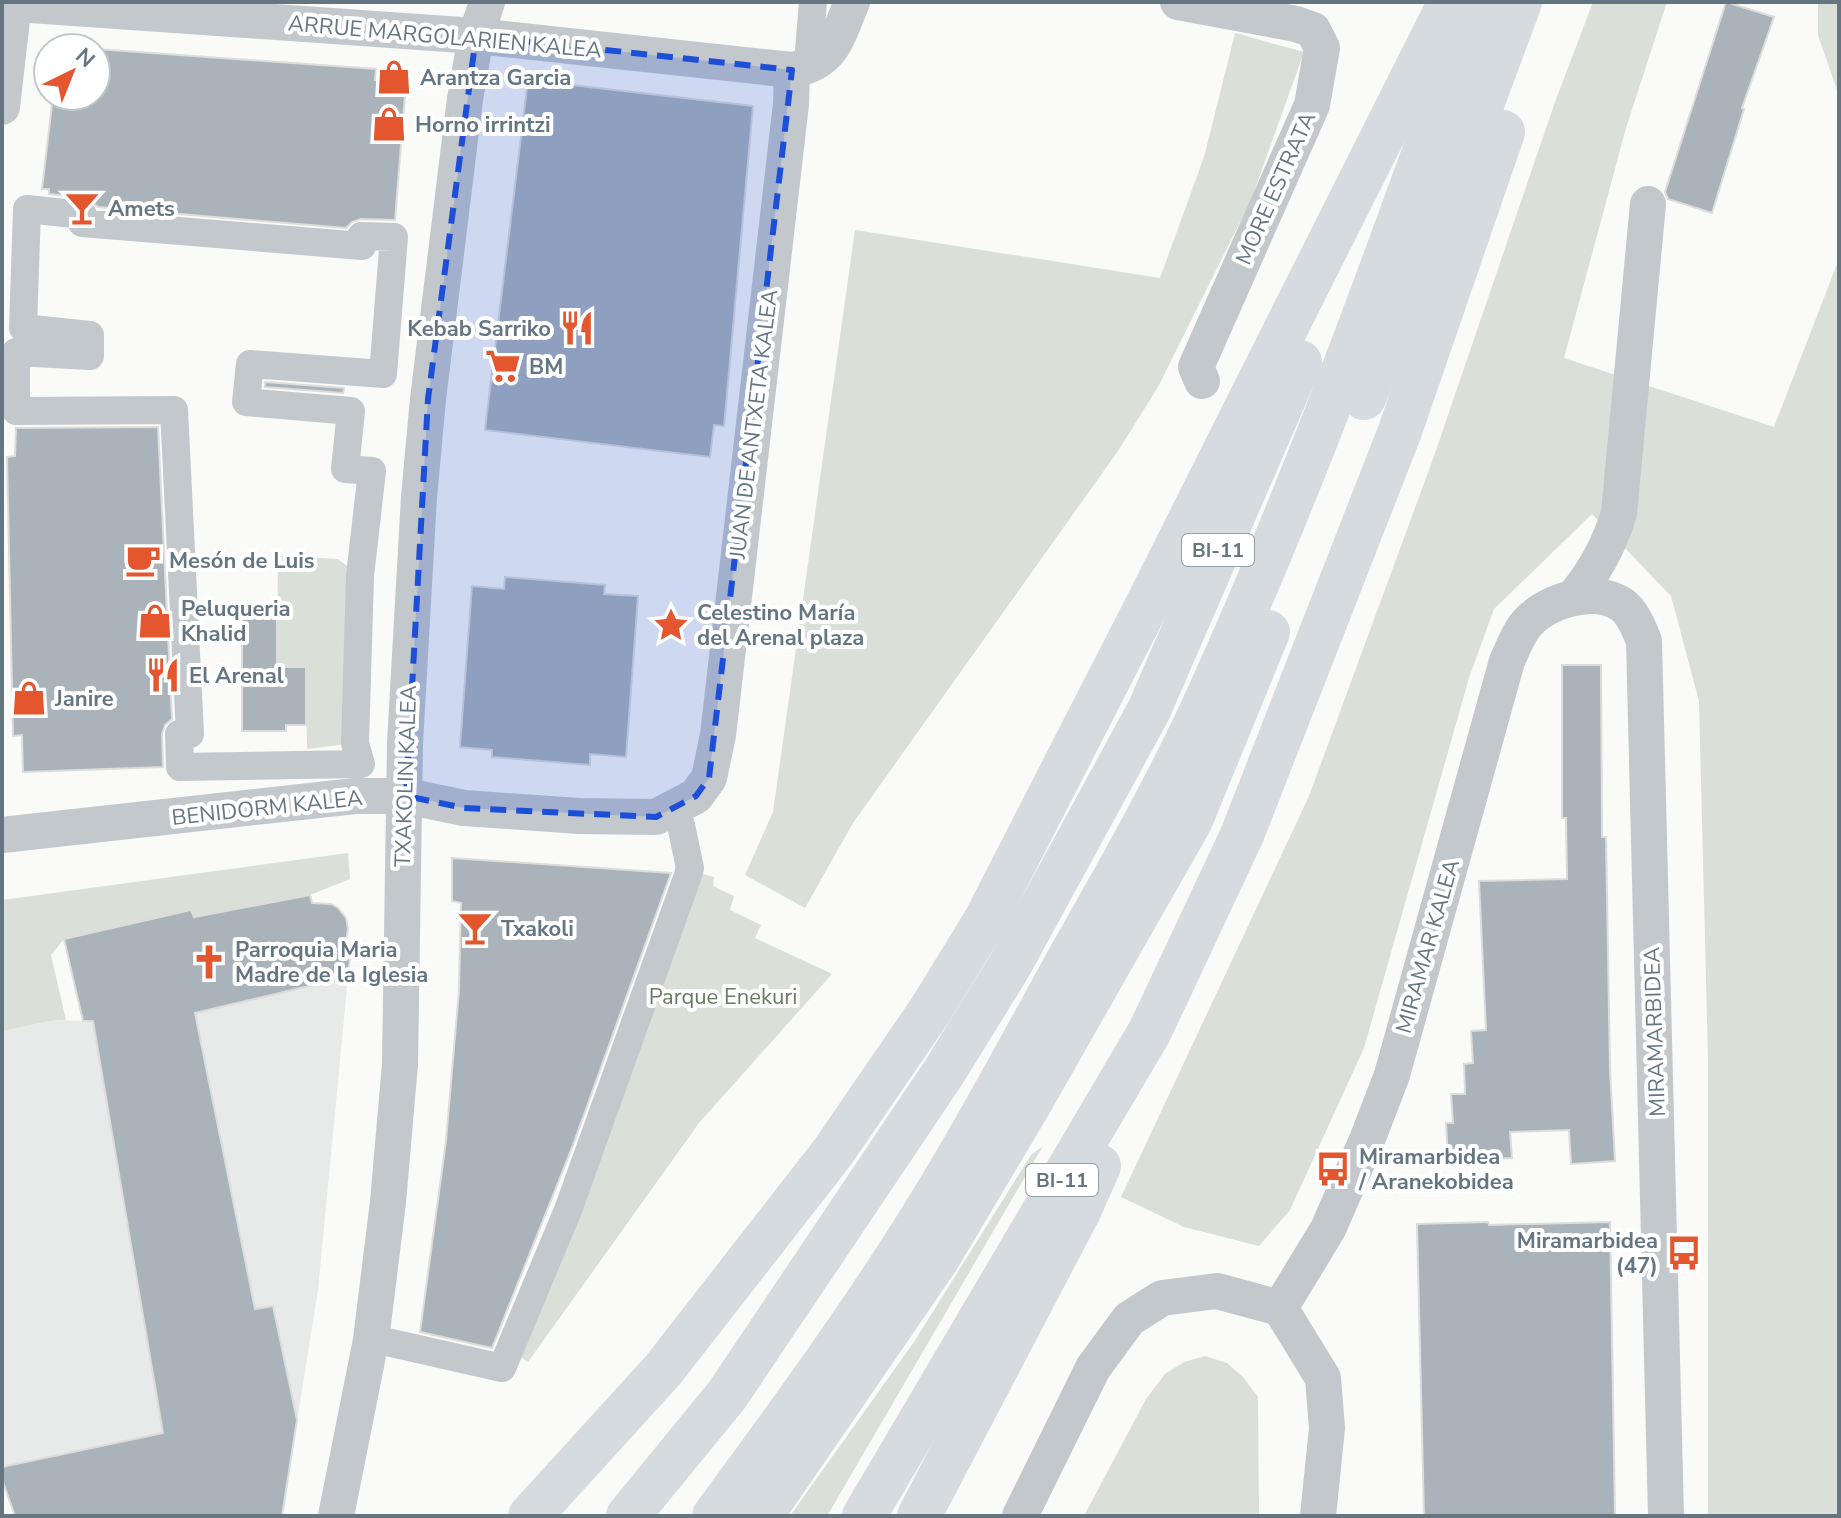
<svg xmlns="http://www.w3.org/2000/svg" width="1841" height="1518" viewBox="0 0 1841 1518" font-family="'Nunito Sans',sans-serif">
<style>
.built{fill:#e8e9e9}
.green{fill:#dadfd7}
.building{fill:#aab3b9;stroke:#dcdcda;stroke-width:2}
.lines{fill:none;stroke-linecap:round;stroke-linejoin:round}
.pedestrian{stroke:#c3c8cc;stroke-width:28}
.minor{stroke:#c3c8cc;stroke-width:36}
.primary{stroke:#d6dbdf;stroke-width:44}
.marked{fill:#1d4ed8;fill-opacity:0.2;stroke:#1d4ed8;stroke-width:6;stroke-dasharray:16 10;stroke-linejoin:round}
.labels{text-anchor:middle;stroke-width:8;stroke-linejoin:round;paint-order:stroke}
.shield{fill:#fff;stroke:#939fa8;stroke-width:2}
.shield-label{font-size:20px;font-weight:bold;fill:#657683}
.street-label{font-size:22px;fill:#657683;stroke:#fff}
.poi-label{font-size:22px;font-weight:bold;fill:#657683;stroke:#fff;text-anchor:start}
.park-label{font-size:22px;fill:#687a64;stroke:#fff}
</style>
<rect width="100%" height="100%" fill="#fafaf8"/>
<polygon class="built" points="348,977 318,1290 282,1516 15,1516 2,1479 2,1031 55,1020 152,1023"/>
<g class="green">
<polygon points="1593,2 1667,2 1626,128 1564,358 1774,427 1837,264 1839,240 1839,1516 1708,1516 1708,1059 1699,701 1671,596 1592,514 1494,609 1469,678 1364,1048 1290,1210 1259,1246 1184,1227 1121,1197 1309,796 1433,459 1555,102"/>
<polygon points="1818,2 1839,2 1839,96 1818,35"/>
<polygon points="1235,33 1304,52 1251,200 1158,387 1118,451 853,823 805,908 745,875 773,812 855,230 1160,278 1204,157"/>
<polygon points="278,556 338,559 360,576 355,743 307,749 306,667 277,667"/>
<polygon points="348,853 350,879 310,895 194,917 191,910 64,939 51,955 66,1020 55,1020 2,1031 2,900"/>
<polygon points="696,872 714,877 713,886 734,896 730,910 761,925 755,938 832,974 699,1123 528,1362 518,1355"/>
<polygon points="1043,1146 827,1516 790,1516 914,1342 1031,1155"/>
<polygon points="1205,1356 1227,1363 1243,1377 1258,1397 1259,1516 1084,1516 1146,1399 1165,1374 1184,1362"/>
</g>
<g class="building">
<polygon points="1726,2 1774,17 1742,108 1744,109 1712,213 1668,199 1665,192"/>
<polygon points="96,49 376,69 375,80 406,82 395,220 361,219 352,222 346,228 98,207 86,198 49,194 49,189 42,189 53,96 96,96"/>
<polygon points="528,80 753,106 724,426 714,425 710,457 485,430"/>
<polygon points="265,382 344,388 343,393 265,387"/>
<polygon points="158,427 172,719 165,725 162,734 163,767 23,772 22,735 13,736 7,457 15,456 16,428"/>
<polygon points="505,577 605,585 604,594 638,596 626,757 590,754 590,765 492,757 492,750 460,747 472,586 504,589"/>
<polygon points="242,616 277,616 277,667 306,667 306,725 286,725 286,731 242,731"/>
<polygon points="1562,665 1601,665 1602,837 1606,837 1610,1071 1615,1161 1571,1164 1569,1130 1510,1132 1512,1158 1448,1161 1446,1123 1453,1123 1451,1094 1465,1094 1464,1064 1473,1063 1471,1031 1486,1030 1479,881 1567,879 1566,818 1562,818"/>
<polygon points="452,858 671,873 573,1145 492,1348 420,1332 446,1141 459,990 461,903 452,901"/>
<polygon points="310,895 312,903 331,904 338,908 346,918 348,929 346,942 351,947 348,977 195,1013 255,1309 273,1306 297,1420 282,1516 15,1516 2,1479 2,1467 163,1433 93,1021 83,1021 64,939 191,910 194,917"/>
<polygon points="1488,1222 1489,1225 1610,1222 1615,1516 1424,1516 1417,1224"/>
</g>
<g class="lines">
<g class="pedestrian">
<polyline points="809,50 813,2"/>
<polygon points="27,209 83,215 82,223 362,246 361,236 394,237 383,374 250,364 246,402 351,411 345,469 372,471 360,576 355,743 361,764 180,767 179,734 190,734 174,410 16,411 16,352 90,356 90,335 23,328"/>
<polyline points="387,1342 502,1368 568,1210 687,878 690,868 681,825"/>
</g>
<g class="minor">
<polyline points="1178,2 1296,24 1313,30 1322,48 1312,105 1196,367 1202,381"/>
<path d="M 2,3 L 476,36 L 792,70 C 834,63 837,37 852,2"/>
<polyline points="2,107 14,2"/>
<path d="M 1573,598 C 1595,571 1609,546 1619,513 L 1648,204"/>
<polyline points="2,835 355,796 406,796 464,808 579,816 656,817 696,796 709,778 718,735 791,104 792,70"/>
<path d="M 1280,1308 L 1328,1229 L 1367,1140 L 1392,1075 L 1507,661 C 1512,650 1517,637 1524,627 C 1543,601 1593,586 1621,604 C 1633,612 1639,629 1644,641 L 1666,1516"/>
<polyline points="1280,1308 1323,1378 1327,1428 1318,1516"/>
<polyline points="336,1516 371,1340 388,1202 400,1064 405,743 419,497 428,399 465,99 476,36 487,2"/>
<polyline points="1020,1516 1093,1368 1129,1319 1162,1298 1217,1291 1280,1308"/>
</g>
<g class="primary">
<polyline points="1364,398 1467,145 1520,2"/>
<polyline points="530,1516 663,1370 833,1152 931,1009 985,921 1148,603 1448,6"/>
<polyline points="628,1516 727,1395 944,1072 1010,965 1149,710 1300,362"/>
<path d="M 714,1516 C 775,1433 836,1350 892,1264 C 958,1164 1014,1058 1072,953 C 1120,869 1168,784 1208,696 C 1311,470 1394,236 1478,2"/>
<polyline points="761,1516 938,1258 1030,1103 1191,820 1268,632"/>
<polyline points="864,1516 1150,1031 1242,835 1400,431 1503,132"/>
<polyline points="919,1516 1079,1211 1099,1166"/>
</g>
</g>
<path class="marked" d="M 476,36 L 792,70 L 709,778 L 696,796 L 656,817 L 464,808 L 406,796 L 428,399 Z"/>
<defs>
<g id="shop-bare" transform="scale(2.76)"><path d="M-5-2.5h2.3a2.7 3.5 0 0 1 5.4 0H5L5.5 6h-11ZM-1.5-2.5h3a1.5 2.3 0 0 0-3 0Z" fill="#e4572e" stroke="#fff" stroke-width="2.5" paint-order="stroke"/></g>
<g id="bar-bare" transform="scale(2.76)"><path d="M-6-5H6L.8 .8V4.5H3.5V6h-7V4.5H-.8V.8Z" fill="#e4572e" stroke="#fff" stroke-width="2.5" paint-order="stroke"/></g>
<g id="restaurant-bare" transform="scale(2.76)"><path d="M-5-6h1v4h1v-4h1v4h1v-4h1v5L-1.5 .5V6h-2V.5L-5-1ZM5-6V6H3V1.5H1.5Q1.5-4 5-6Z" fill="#e4572e" stroke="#fff" stroke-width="2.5" paint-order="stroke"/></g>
<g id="supermarket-bare" transform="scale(2.76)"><path d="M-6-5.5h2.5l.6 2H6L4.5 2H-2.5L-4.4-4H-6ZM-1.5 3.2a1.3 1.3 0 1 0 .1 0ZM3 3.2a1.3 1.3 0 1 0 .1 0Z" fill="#e4572e" stroke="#fff" stroke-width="2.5" paint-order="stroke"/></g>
<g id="cafe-bare" transform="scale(2.76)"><path d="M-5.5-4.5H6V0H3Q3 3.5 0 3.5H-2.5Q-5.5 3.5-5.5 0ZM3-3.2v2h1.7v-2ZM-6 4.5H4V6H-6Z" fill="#e4572e" stroke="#fff" stroke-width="2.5" paint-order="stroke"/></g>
<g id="sight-bare" transform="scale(2.76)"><path d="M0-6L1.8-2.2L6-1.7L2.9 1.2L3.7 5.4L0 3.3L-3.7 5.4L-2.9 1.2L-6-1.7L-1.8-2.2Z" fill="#e4572e" stroke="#fff" stroke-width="2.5" paint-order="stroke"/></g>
<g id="church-bare" transform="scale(2.76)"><path d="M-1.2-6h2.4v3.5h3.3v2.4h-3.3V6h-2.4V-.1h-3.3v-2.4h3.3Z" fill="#e4572e" stroke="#fff" stroke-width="2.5" paint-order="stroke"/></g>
<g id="bus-bare" transform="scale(2.76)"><path d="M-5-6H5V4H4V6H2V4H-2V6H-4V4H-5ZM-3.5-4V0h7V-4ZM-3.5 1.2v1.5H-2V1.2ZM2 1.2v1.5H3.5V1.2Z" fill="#e4572e" stroke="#fff" stroke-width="2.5" paint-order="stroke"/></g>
</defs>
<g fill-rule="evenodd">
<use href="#shop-bare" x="394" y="77"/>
<use href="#shop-bare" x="389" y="124"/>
<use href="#bar-bare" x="82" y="208"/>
<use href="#restaurant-bare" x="577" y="328"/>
<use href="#supermarket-bare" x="503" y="366"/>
<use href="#cafe-bare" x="143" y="560"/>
<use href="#shop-bare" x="155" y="621"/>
<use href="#sight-bare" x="671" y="625"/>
<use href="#restaurant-bare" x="163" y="675"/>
<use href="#shop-bare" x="29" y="698"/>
<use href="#bar-bare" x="475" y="928"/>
<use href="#church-bare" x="209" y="962"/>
<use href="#bus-bare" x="1333" y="1169"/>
<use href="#bus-bare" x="1684" y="1253"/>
</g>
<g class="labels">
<g class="shield">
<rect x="1182" y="534" width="72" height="32" rx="6"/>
<rect x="1026" y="1164" width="72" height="32" rx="6"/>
</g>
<g class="shield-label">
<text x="1218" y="557">BI-11</text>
<text x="1062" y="1187">BI-11</text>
</g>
<g class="street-label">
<text transform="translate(445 36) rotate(5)" y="8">ARRUE MARGOLARIEN KALEA</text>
<text transform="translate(1275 188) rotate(-66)" y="8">MORE ESTRATA</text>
<text transform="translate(753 424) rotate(-83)" y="8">JUAN DE ANTXETA KALEA</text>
<text transform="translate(405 776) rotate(-88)" y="8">TXAKOLIN KALEA</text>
<text transform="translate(267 807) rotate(-6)" y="8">BENIDORM KALEA</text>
<text transform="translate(1427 946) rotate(-74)" y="8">MIRAMAR KALEA</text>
<text transform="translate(1654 1032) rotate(-92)" y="8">MIRAMARBIDEA</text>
</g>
<g class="poi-label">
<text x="420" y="85">Arantza Garcia</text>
<text x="415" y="132">Horno irrintzi</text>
<text x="108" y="216">Amets</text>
<text x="551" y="336" text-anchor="end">Kebab Sarriko</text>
<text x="529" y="374">BM</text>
<text x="169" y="568">Mesón de Luis</text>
<text x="181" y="616">Peluqueria<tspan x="181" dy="25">Khalid</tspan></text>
<text x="697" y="620">Celestino María<tspan x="697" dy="25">del Arenal plaza</tspan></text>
<text x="189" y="683">El Arenal</text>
<text x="55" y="706">Janire</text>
<text x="501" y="936">Txakoli</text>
<text x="235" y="957">Parroquia Maria<tspan x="235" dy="25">Madre de la Iglesia</tspan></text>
<text x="1359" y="1164">Miramarbidea<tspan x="1359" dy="25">/ Aranekobidea</tspan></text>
<text x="1658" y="1248" text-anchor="end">Miramarbidea<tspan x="1658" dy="25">(47)</tspan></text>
</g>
<g class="park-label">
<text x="723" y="1004">Parque Enekuri</text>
</g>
</g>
<rect width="1841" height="1518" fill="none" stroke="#657683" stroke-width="8"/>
<g transform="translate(72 72) rotate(43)"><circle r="38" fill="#ffffff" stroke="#c1c8cd" stroke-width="2"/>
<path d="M0-6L14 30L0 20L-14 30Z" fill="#e4572e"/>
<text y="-12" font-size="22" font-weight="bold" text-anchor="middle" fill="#657683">N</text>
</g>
</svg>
